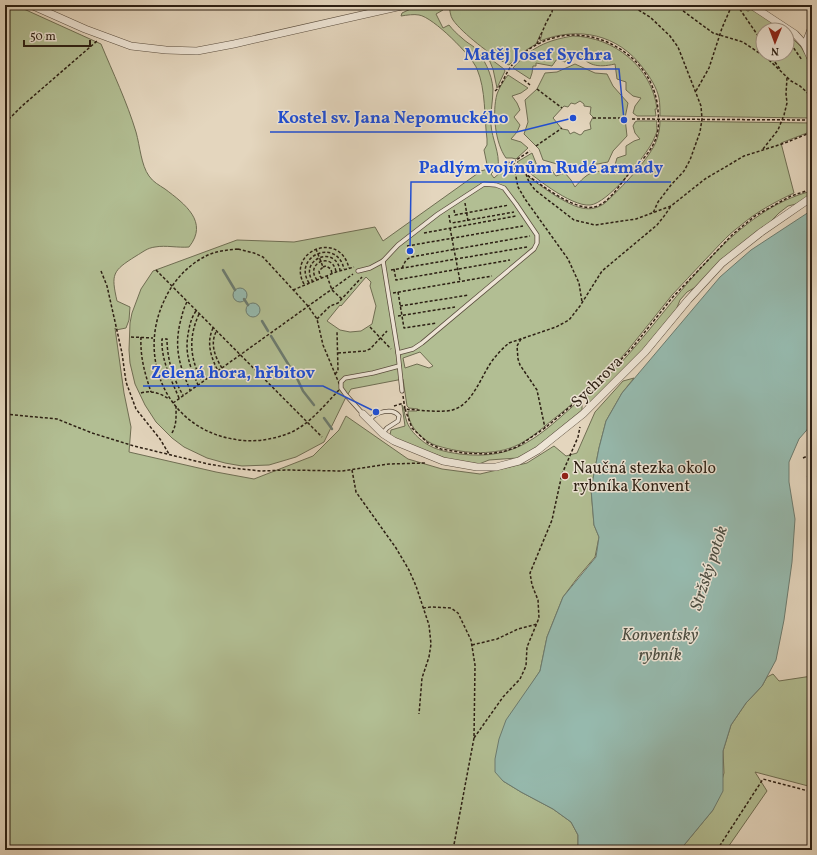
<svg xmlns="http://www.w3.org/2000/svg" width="817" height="855" viewBox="0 0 817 855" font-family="Vollkorn,serif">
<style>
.green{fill:#b2be93;stroke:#6f6e53;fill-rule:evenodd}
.water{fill:#96b9ad;stroke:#6c7b6f}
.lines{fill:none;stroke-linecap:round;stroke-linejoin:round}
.stream{stroke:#6c7b6f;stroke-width:2.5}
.lane-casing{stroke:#5a4d3e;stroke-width:5}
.street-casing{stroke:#5a4d3e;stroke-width:8}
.path{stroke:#2c1f13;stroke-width:1.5;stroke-dasharray:3 2;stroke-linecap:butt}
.lane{stroke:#ede4d5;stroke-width:3.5}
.street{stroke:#ede4d5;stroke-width:7}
.poi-dot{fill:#8f2418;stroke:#ede4d5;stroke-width:1.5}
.labels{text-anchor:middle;stroke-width:3;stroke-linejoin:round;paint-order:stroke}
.street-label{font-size:16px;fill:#2c1f13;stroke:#ede4d5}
.poi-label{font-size:16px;fill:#2c1f13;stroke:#ede4d5;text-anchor:start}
.water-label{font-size:17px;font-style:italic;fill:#4c4d41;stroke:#ede4d5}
.leader{fill:none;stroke:#1d4ed8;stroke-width:1.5}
.callout-dot{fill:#1d4ed8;stroke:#ede4d5;stroke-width:1.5}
.callout-label{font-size:17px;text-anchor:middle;font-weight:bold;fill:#1d4ed8;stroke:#ede4d5;stroke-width:3;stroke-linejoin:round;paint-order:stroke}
</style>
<rect width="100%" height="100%" fill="#e4d6be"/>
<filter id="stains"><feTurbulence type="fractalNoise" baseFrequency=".005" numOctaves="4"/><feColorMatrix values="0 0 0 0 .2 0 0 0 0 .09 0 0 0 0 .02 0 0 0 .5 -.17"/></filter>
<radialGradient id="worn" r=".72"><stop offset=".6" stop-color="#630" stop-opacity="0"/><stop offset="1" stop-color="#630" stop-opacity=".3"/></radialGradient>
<g class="green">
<path d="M 5,5 L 15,5 L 101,44 C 113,73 127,102 136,132 C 140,146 141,165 149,176 C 153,182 159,185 165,189 C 185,204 209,222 189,247 C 178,248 166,245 155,247 C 147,248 143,252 136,256 C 112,271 111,274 117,301 L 130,307 L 129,320 L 126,328 L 116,330 L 115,328 L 124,393 L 131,427 L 129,452 L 216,472 L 254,479 L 313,456 L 339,430 L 346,416 L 408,459 L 442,469 L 480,474 L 527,463 L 554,446 L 566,456 L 577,453 L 595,412 L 623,381 L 634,378 L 622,393 L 606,421 L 599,448 L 591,489 L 594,525 L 599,537 L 595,557 L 578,577 L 563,597 L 547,637 L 540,671 L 525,694 L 503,781 L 521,792 L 553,809 L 571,822 L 578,835 L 578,850 L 5,850 Z"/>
<path d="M 419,5 L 441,5 L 443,10 L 436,14 L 443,28 L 449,25 C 453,30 457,34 462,38 C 466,42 470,44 474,47 C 484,58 492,74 493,89 C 493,101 490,113 491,125 C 492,139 500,153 498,167 L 491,174 L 494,178 L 510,164 L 512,164 C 527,176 564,205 582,208 C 591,210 598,208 605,203 C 620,189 651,158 657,139 C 659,133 660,127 660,121 L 812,123 L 812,131 L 781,143 L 794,193 C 775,202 756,212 740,226 C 726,236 715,250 703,262 C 693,273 682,284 672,295 C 657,313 643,332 628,350 C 608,373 584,394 560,414 C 545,425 531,440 513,447 C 490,456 461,453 438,446 C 424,442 408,427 408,411 L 417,411 L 418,409 L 409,408 L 407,406 L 403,379 L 351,389 L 345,399 L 324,442 L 296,457 L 269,465 L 242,466 L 225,463 L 207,458 L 184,447 L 172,438 L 156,422 L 145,405 L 135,384 L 130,363 L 129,350 L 130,323 L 132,313 L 141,289 L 153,271 L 237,240 L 294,242 L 375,227 L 383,241 L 481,171 L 488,169 L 484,150 L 487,145 L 487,139 C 484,116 486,90 477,69 C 472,56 433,17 419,15 C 414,14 407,15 401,16 L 402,13 ZM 366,277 L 371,282 L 370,286 L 376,306 L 372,324 L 361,331 L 350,332 L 340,330 L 327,321 L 340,305 L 341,306 ZM 420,352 L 433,366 L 429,368 L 417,364 L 405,368 L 403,358 Z"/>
<path d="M 449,5 L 746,5 L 747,11 L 749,11 L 749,7 L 783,30 L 763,30 L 763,54 L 787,54 L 787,33 L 801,47 L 812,66 L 812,118 L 660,116 C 660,110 660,104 659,98 C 657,88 650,77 643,68 C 618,34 578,26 540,41 L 542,34 L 541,33 L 536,44 L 523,52 L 509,65 L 507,64 C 492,56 462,33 453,20 C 450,16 450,10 449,5 Z"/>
<path d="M 573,36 C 614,37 652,67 657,109 L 655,109 L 656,116 L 637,116 L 633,113 L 635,106 L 641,98 L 633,96 L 626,90 L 626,82 L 617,79 L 615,64 C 597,68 588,66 576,51 L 571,57 L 565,62 L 557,59 L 552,66 L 536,63 L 536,66 L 533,66 L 532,73 L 530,79 L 513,68 C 530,48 547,40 573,36 Z"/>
<polygon points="488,57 504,69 505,71 497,88 493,69"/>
<path d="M 575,64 L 595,73 L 607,74 L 613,86 L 628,103 L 625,118 L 627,136 L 613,151 L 608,162 L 587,166 L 577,172 L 564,166 L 543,160 L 539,149 L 524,134 L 528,122 L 525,100 L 537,89 L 545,73 L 557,72 ZM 580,101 L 584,104 L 584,106 L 591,107 L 590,114 L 593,117 L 590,123 L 591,129 L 584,131 L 582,134 L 580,135 L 574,132 L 570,134 L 568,130 L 562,129 L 553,118 L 564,106 L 568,107 L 571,103 L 575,104 Z"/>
<path d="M 508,75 L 528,88 L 521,93 L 512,96 L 517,103 L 520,110 L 514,117 L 520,125 L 517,132 L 511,139 L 521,142 L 528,148 L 516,159 L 512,158 L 506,158 C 495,143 492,112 497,94 C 499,88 504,80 508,75 Z"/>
<path d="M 637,121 L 657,121 C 656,124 657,127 657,130 C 657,133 654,138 653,141 C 645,157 607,204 590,205 C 571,207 531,175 517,162 L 532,153 L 536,163 L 536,172 L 545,169 L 551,169 L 556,176 L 565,173 L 571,180 L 575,187 C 588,172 595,168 615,174 L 615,165 L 617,158 L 626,155 L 626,146 L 634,141 L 640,139 L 635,133 L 633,126 L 635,122 Z"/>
<path d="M 812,191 L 812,195 L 800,203 L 788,206 L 779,213 L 768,224 L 694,288 L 687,292 L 680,300 L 676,310 L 651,342 L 586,408 L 587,395 C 604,380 620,365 634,348 C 682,292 737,209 812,191 Z"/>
<path d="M 580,400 L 582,401 L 582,410 L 530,452 L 517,458 L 489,460 L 479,464 L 448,459 L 399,441 L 390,435 L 391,430 L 405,426 L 402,405 C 405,409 404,414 406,419 C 408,427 414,434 420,439 C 431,449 445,452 460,454 C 517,461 540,435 580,400 Z"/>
<polygon points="773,674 779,681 812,676 812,787 755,772 767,791 726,850 680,850 713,810 724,773 723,751 731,725 746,703 762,686 767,677"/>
</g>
<g class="water">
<polygon points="812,210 812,424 799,439 789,462 789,482 795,519 792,562 784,620 776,660 762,686 746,703 731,725 723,751 723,791 713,810 680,850 578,850 578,835 571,822 553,809 521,792 503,781 495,772 495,759 499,739 506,720 540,671 547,637 563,597 596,557 599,537 594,525 591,489 599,448 606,421 622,393 720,277 751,250"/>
<circle cx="240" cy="295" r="7"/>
<circle cx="253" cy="310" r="7"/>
</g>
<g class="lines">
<g class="stream">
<polyline points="223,270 235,290"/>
<polyline points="244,299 248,305"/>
<polyline points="262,321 268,331"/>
<polyline points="271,336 293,372"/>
<polyline points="295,374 303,391 314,405"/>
<polyline points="324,418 332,429"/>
</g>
<g class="lane-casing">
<g id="lane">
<polyline points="383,261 398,353 402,391"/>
<polyline points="358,271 370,268 383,261 398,245 438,214 484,184 496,185 504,188 516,204 537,235 537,243 534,249 422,343 413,349 398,353"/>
<polyline points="363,414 346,395 341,388 341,382 345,378 373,373 399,366"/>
<path d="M 370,420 C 375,412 393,407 399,416 L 398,421 L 387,428 L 383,433"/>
</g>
</g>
<g class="street-casing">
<g id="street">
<polyline points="31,5 85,29 131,46 166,50 197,51 234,44 406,5"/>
<polyline points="751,5 795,34 805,45 812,61"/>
<polyline points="805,45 812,27"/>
<polyline points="363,414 383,434 394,441 443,461 477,467 496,467 519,461 538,450 583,414 645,352 688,300 722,263 760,233 812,197"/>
</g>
</g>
<g class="path">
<polyline points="630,5 650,17 670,36 678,47 701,106 702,119 700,132 690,160 684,171 671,185 658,202 653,213"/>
<polyline points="675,5 713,33 743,42 768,59 791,81 800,86 812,97"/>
<polyline points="737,5 763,43"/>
<polyline points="788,40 802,60"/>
<polyline points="537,44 546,23 552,12 553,5"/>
<polyline points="769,54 780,69"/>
<polyline points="524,80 530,85"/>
<polyline points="537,89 562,108"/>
<path d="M 495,91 C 502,86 504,77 508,71 C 515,59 527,49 540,43 C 589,18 655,55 658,111 C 659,120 659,129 656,138 C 651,153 637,165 627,176 C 619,186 608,204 594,207 C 575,211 543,186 527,175 C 518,168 518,163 505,162"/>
<polyline points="696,91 709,68 722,28 732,5"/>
<polyline points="593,118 625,118"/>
<polyline points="632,119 812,120"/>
<polyline points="5,123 22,106 97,41"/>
<polyline points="536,146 562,128"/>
<polyline points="763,149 778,130 784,115 787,103 786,94 787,78"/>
<polyline points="513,162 518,187 525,199 568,259 579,283 582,302"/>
<polyline points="513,162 530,151"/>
<polyline points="526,174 529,182 535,190 574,220 595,225 636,219 671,206 705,179 744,156 785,143 812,132"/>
<polyline points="465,203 468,221"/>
<polyline points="454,210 455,215 509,205"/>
<polyline points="449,215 450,222 452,223 514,212"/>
<polyline points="450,228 460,281"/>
<polyline points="424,233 516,216"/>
<polyline points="407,246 523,226"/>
<path d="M 238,249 L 254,253 L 263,257 L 308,306 L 317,319 L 323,345 L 341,388 C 326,403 312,422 292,432 C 273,440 252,443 233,439 C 167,428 136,357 165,299 C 173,281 188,265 206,256 C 216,251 227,250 238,249 Z"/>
<polyline points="316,249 323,267"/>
<polyline points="323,267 326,266 331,269 332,274"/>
<polyline points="402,268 406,260 411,257 530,236"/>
<polyline points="394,269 396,280 510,260"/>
<polyline points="156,270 322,437"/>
<polyline points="391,270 527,247"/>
<polyline points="101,271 107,286 122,353 126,382 136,409 160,439 169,454"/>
<polyline points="327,276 332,290 343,300"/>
<polyline points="322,278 320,276 319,271 323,267"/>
<path d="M 317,280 C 304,263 333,251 336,272"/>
<path d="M 313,282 C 298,260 335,244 340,270"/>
<path d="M 309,283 C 292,256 337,237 344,269"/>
<path d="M 304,284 C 286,252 339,229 349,268"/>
<polyline points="293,290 336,272 354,267"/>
<polyline points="398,292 404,328 437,323"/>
<polyline points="393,293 492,276"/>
<path d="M 187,302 C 183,309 182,316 180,323 C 174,350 180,366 190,390"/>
<polyline points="400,306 469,295"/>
<path d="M 196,311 C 192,317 190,323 189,329 C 184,352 189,364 198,385"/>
<path d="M 199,314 C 188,338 190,359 202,381"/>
<polyline points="398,316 455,307"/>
<polyline points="317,319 330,306 338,303 362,277"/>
<polyline points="370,327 391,349"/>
<path d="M 213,328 C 206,343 211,357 218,371"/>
<path d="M 216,332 C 210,344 215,357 222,368"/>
<polyline points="131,337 153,338"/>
<path d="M 141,337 C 140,357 145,374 151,392"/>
<polyline points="521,339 517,346 518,359 520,365 537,390 545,428"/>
<polyline points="338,353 365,351 370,349 387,331"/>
<polyline points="335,374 338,371 337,331"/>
<path d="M 141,393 C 151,390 160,393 169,399"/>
<path d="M 403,396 L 405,409 C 418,410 433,412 446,411 C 470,410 479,381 490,364 C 495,356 502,349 509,343 L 556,327 L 569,320 L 580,306 L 602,271 L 657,225 L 665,215 L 671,206"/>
<path d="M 179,398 C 171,379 161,360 162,339 L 167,339 C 167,358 173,379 183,395"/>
<polyline points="173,403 353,274"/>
<polyline points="394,406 404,403"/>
<polyline points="405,409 412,428 428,443 441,449 464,453 485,454 502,452 517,447 545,428 597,384 613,368 632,348 672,298 733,234 755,216 778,203 791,196 806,191"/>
<polyline points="5,414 57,419 92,433 134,446 208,464 232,468 261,471 287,470 342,471 389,464 425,463"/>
<path d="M 172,433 C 177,424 176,416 176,406"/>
<polyline points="803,458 812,454"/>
<polyline points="352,470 356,492 396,548 409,570 416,586 429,625 431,644 429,657 422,678 419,714"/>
<polyline points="807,477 812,476"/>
<polyline points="423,608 431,607 451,608 458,613 471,640 475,665 474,738 453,850"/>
<polyline points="472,645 497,639 518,629 537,624"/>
<polyline points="474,738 503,697 520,679 526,666 527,647 539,618 538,600 532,585 530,573 552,520 562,474 578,437 580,427"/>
<polyline points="717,850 763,779 812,792"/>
</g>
<use href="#lane" class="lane"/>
<use href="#street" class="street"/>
</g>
<circle class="poi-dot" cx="565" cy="476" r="4"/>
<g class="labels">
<g class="street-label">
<text transform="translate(596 381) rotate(-45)" y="6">Sychrova</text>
</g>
<g class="poi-label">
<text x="573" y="473">Naučná stezka okolo<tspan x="573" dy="18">rybníka Konvent</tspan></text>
</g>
<g class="water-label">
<text transform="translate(708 568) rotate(-72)" y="6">Stržský potok</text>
<text x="660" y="640">Konventský<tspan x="660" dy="20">rybník</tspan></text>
</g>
</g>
<path class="leader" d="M624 120L619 69H457M573 118L517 132H270M410 251L411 182H671M376 412L323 386H143"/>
<g class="callout-dot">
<circle cx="624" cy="120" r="4"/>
<circle cx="573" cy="118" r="4"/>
<circle cx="410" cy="251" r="4"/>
<circle cx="376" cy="412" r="4"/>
</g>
<g class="callout-label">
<text x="538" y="60">Matěj Josef Sychra</text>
<text x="393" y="123">Kostel sv. Jana Nepomuckého</text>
<text x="541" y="173">Padlým vojínům Rudé armády</text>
<text x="233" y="378">Zelená hora, hřbitov</text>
</g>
<rect width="817" height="855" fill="none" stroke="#e4d6be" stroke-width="20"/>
<rect x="6" y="6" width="805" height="843" fill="none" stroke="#2c1f13" stroke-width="2"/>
<rect x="10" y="10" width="797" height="835" fill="none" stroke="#2c1f13"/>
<g transform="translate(775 42) rotate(181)"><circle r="19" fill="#ede4d5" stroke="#a09587"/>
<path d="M0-3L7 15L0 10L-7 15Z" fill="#8f2418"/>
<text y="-6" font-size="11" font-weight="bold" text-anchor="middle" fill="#2c1f13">N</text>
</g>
<path d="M24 40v6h66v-6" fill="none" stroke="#2c1f13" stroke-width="2"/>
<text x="30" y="40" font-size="12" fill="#2c1f13" stroke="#ede4d5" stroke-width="3" paint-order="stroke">50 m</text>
<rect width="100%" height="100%" filter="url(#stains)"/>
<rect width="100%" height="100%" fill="url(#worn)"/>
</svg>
